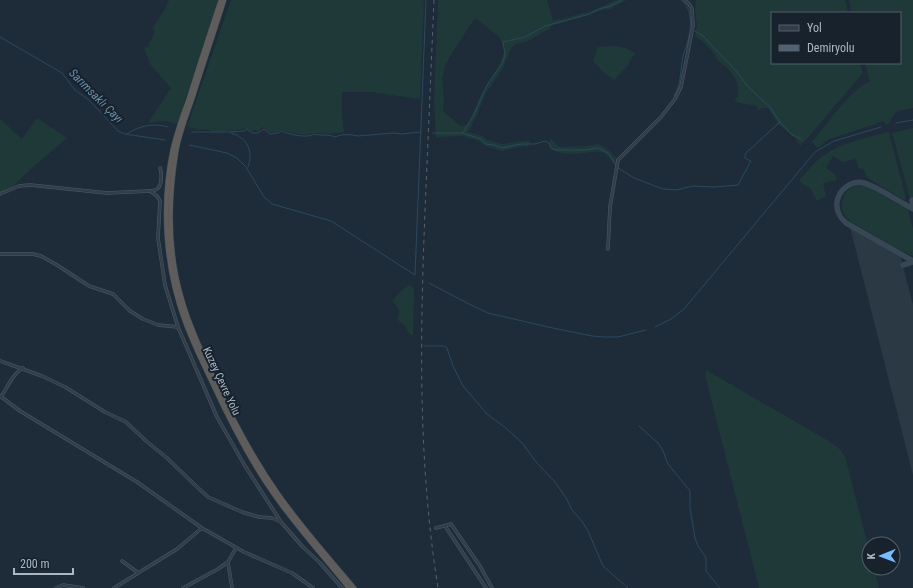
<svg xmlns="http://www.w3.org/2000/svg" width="913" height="588" viewBox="0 0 913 588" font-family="'Roboto Condensed',sans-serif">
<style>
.airport{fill:#2b3945}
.green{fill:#1f3939;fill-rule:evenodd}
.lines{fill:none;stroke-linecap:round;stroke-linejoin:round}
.stream{stroke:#2c485f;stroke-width:1}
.taxiway{stroke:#384754;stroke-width:5.5}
.minor-casing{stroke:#4e5b67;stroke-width:3.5}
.trunk-casing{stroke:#3b4853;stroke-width:5.5}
.minor{stroke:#313d48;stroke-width:2.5}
.trunk{stroke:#5e5d5b;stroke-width:4.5}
.rail{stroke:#526270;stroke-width:1;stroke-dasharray:4 4;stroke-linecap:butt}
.labels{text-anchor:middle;stroke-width:4;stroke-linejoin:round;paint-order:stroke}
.street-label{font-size:11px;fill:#aab8c6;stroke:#17222d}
.water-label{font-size:12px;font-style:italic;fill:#678ead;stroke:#17222d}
</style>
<rect width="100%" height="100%" fill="#1d2c38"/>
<polygon class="airport" points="849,223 899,251 913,305 913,475"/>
<g class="green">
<polygon points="169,0 218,0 195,70 178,124 165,121 148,123 171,88 150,64 144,48 148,46 155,31 152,29 165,9"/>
<polygon points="231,0 424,0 420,99 371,92 342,92 342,114 344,132 326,134 314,133 307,135 286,132 281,130 277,132 269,132 264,127 261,128 259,132 255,130 253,132 247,129 213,132 206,129 199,130 187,127"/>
<path d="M 438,0 L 547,0 L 553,21 L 591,11 L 616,0 L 627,0 L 616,5 L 611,9 L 602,10 L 551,26 L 549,29 L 526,42 L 516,44 L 511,48 L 503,68 L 486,93 L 476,117 L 468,132 L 482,136 L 488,140 L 502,144 L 531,140 L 528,147 L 525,146 L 501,151 L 486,146 L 477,140 L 462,136 L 439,137 L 436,139 L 434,99 ZM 475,18 L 498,36 L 503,44 L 504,52 L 499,66 L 482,93 L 469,123 L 463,126 L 459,125 L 443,111 L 444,99 L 442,79 L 445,66 L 452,53 Z"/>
<path d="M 696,0 L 845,0 L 848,13 L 772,13 L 772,63 L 860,63 L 863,73 L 811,134 L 800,146 L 796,139 L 777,123 L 768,108 L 762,108 L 756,112 L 758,108 L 757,106 C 749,103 740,106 734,99 L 738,97 C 739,82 735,76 724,65 C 720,62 717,61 716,56 L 703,41 L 695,37 L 697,26 L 695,11 Z"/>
<path d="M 849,0 L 913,0 L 913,108 C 900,111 894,109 889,124 L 885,124 L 884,121 L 827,140 L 818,148 L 812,142 C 823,129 855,84 870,82 L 865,63 L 900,63 L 900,13 L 852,13 Z"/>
<polygon points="616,46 625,48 635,53 628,65 614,80 604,73 593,61 598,47"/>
<polygon points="37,118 67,138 33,167 12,187 0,192 0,119 22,139"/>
<polygon points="913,128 913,197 910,198 892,133"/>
<path d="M 889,132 L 906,199 L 904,200 L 871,180 L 866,176 L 864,170 L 858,168 L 856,159 L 843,162 L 833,156 L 826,168 L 835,174 L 837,180 L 823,183 L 826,196 L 817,201 L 811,189 L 800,182 L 800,179 C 808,171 815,161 824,155 C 841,143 869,137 889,132 Z"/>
<path d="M 550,138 L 559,147 L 586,146 L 599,144 L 610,151 L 617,159 L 614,165 C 606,148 598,151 583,153 C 572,154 555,156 549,145 Z"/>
<path d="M 858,185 L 866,186 L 908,210 L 913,229 L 913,256 L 896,248 L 850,221 C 836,210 841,189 858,185 Z"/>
<path d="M 410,285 L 414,289 L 413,335 L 410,335 L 406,327 L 397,319 C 402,311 398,307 392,301 L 401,291 Z"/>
<path d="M 706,370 L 827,440 C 836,446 843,450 846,460 L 869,550 L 869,568 L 874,568 L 879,588 L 759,588 L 705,375 Z"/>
</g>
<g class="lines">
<g class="stream">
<polyline points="695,31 703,36 736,71 749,88 769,106 780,122 791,134 801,139"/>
<polyline points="0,37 62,73 75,90 89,100 118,131 125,134 165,140"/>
<path d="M 674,96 C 682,83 680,70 683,56 C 684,52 686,48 687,44 C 691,30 694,9 681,0"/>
<polyline points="896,123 913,120"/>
<polyline points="192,132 226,132"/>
<path d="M 227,132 L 245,131 L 247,129 L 252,133 L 258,133 L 264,129 L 270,134 L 278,133 L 281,131 C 288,134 308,139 314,134 C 321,136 328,134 335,137 C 342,134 350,134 358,136 L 393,133 L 402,134 L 420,132"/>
<path d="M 231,133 C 247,137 254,152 248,167"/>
<polyline points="433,133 462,133 481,139 486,144 494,145 502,148 521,144 535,144 545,141 549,143 551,148 555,150 585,150 598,148 608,153 616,165"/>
<polyline points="463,133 473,116 487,85 503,62 505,55 503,42 525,37 545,26 590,14 599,9 611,6 622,0"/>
<path d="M 127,134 C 140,125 154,123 168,127"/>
<polyline points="189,145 227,153 237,158 246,167 264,197 272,204 331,221 415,275 426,0"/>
<polyline points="618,168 634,178 663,189 676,190 693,186 714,187 738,185 751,161 745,158 745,154 780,122"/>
<polyline points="429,283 469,304 488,313 548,327 592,336 605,337 618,337 646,330"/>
<polyline points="655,327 671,319 684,309 815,152 834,141 881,127"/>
<polyline points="424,346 444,346 447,348 453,366 463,386 487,414 506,428 523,444 536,462 555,482 566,498 572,510 581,520 588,531 603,566 628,588"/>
<polyline points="639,426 659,444 663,451 668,464 690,491 690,508 695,538 698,546 706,558 706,571 720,588"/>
</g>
<g class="taxiway">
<polyline points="912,200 913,206"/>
<path d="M 913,209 C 901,203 876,186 864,183 C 852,180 839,189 837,202 C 836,210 840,218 846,223 L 913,261"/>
<polyline points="903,265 913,262"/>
</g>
<g class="minor-casing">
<g id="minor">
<polyline points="150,191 157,196 160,201 158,238 165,285 178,327 217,417 245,466 281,522 302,546 320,563 342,588"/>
<path d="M 0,194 L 19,186 L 30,185 L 107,193 L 150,191 C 151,191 156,190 157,189 C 162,186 162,173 160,168"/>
<polyline points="608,249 610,207 618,160 661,117 675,99 681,87 693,26 692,9 689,4 685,0"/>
<polyline points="0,254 33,254 41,256 57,265 89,286 113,294 130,311 143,319 158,325 178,327"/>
<polyline points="0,361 42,376 65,387 105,412 126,422 146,441 167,458 196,486 208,497 242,512 259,517 272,518 281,522"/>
<polyline points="0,396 20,411 137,482 202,528 244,552 292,573 313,588"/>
<path d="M 1,397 C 7,388 13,373 23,368"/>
<polyline points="445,526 486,588"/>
<polyline points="436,528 451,524 480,566 492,588"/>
<polyline points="122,561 137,572"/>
<polyline points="228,562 232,588"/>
<polyline points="56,588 63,585 83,588"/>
<polyline points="114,588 177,549 202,528"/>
<polyline points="183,588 218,569 228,562 236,548"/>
</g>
</g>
<g class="trunk-casing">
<g id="trunk">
<path d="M 221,0 C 210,33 199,66 189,99 C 183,115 177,132 173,149 C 161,205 165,267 185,321 C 193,343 203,363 213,384 C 231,423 251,462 276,497 C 299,529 325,558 349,588"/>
<path d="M 224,0 C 214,32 203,64 193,96 C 187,114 179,133 176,152 C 168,201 167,251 182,300 C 189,326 201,350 212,375 C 231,417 252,457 278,494 C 301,527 328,557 354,588"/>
</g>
</g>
<use href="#minor" class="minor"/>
<use href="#trunk" class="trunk"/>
<path class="rail" d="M 434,0 C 431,70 428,141 425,211 C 420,337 418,463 438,588"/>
</g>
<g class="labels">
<g class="street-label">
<text transform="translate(222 381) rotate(65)" y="4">Kuzey Çevre Yolu</text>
</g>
<g class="water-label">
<text transform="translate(96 96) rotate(45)" y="4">Sarımsaklı Çayı</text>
</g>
</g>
<rect x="771" y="12" width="130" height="52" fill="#17222d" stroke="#525e6a"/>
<rect x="779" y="25" width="20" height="6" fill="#313d48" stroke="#525e6a"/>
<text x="807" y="32" font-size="12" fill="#aab8c6">Yol</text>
<rect x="779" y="45" width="20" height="6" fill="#526270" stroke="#525e6a"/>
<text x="807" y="52" font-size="12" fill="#aab8c6">Demiryolu</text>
<g transform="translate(881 556) rotate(269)"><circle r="19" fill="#17222d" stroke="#525e6a"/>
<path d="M0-3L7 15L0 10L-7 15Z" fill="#76bcff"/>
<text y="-6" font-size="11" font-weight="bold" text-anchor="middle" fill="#aab8c6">K</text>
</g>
<path d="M14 568v6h59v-6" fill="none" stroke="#aab8c6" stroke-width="2"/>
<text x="20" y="568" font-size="12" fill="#aab8c6" stroke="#17222d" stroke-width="3" paint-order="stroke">200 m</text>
</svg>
